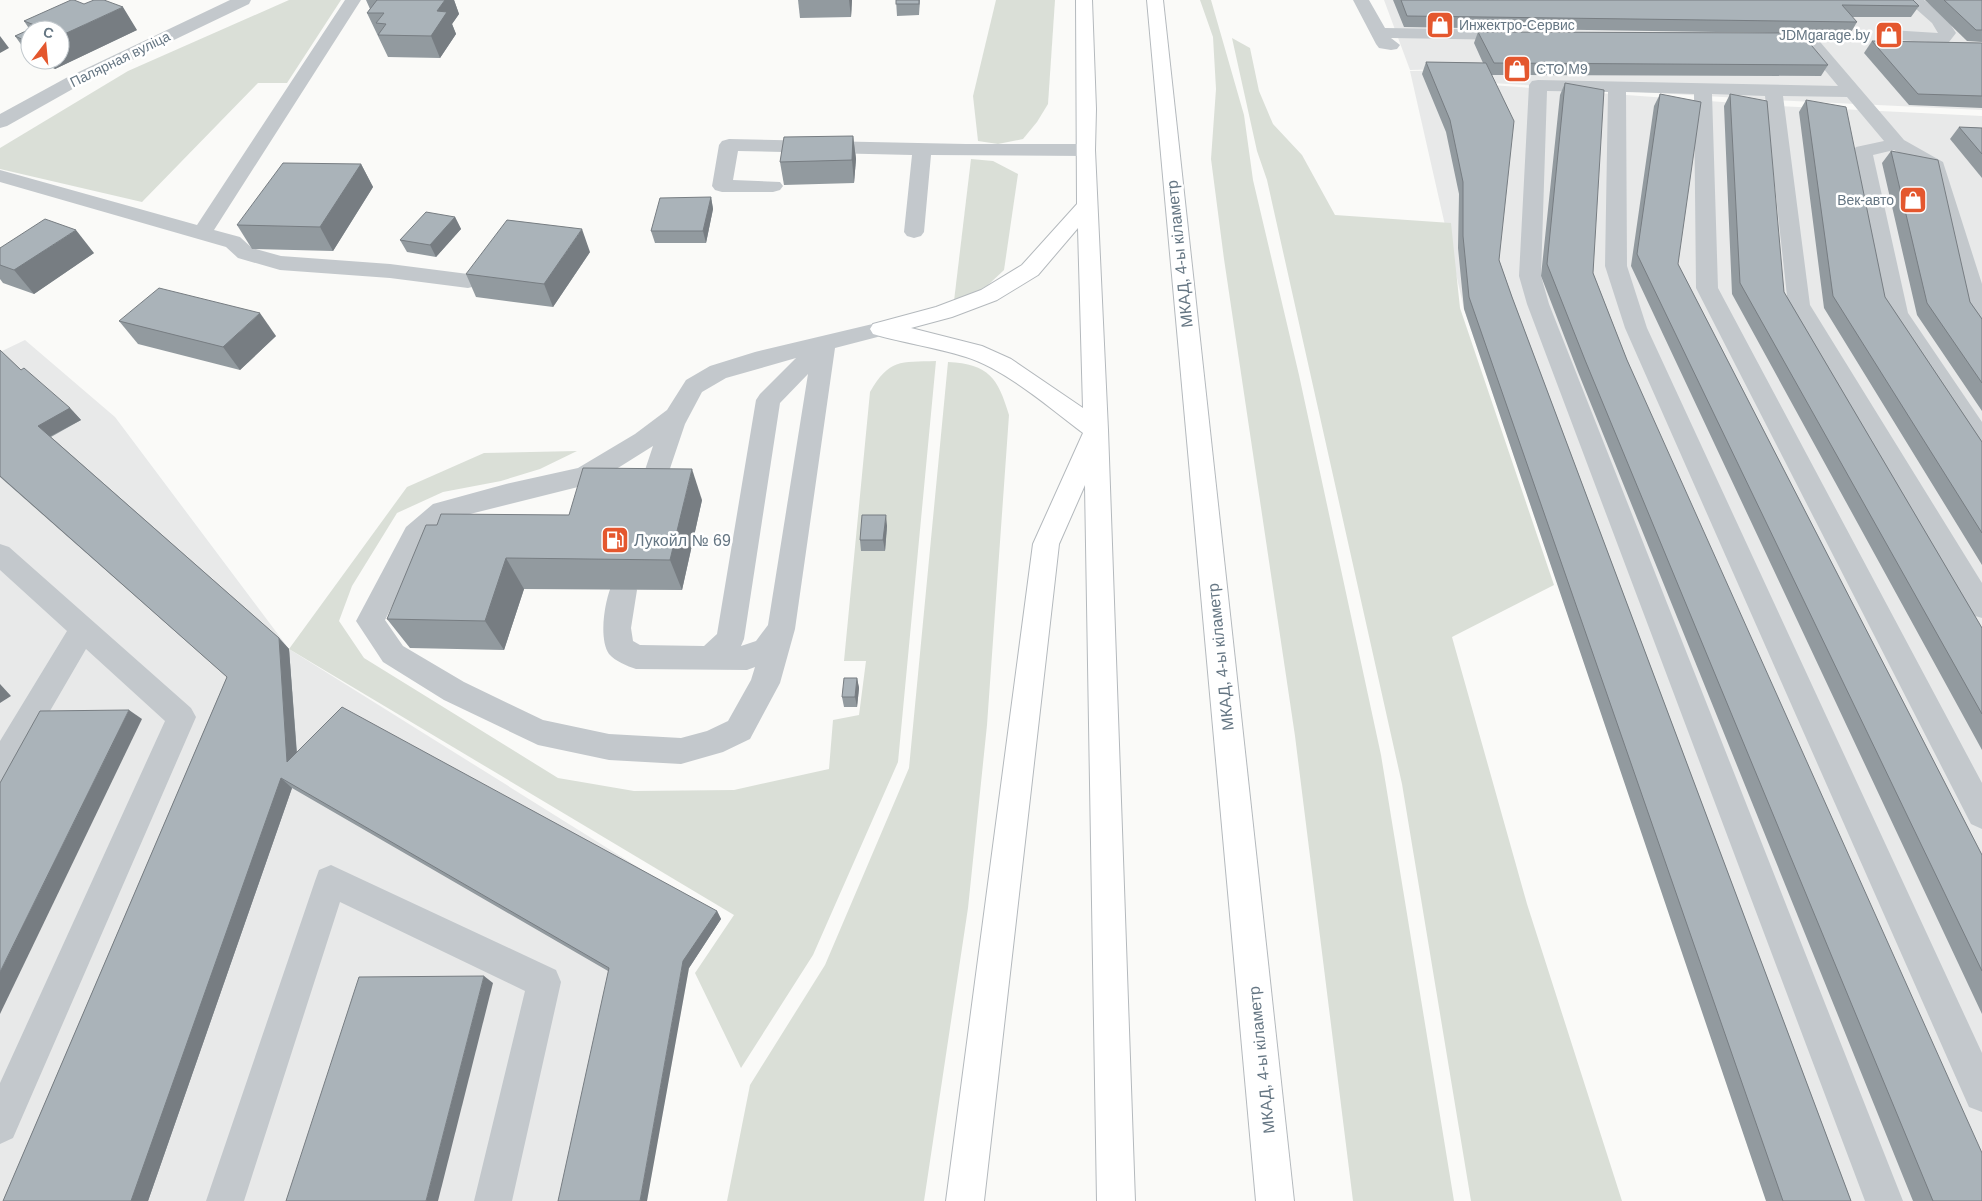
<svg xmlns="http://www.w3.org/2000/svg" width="1982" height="1201" viewBox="0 0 1982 1201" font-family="Helvetica,sans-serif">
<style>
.built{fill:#e8e9e9}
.green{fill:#dadfd7}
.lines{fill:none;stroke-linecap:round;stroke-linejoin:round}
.highway-casing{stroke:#b4b9bd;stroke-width:2}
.minor{fill:#c3c8cc;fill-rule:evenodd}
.highway{fill:#fff;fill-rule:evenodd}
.wall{fill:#929a9f}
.shaded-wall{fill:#777d82}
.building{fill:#aab3b9;stroke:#777d82}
.labels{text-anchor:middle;stroke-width:5;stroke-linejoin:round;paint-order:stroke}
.far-poi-label{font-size:14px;fill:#657683;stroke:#fff;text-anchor:start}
.far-street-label{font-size:14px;fill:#657683;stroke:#fff}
.street-label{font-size:16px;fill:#657683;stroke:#fff}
.poi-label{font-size:16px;fill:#657683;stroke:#fff;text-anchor:start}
</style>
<rect width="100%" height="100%" fill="#fafaf8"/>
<g class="built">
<polygon points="1384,0 1982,0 1982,110 1772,100 1491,83 1482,68 1410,70"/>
<polygon points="1481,70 1491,85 1777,106 1982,116 1982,1201 1767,1201 1464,309 1410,71"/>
<polygon points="25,340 115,417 289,649 721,919 689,968 647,1201 0,1201 0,352"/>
</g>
<g class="green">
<polygon points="289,0 341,0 287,83 258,83 142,202 0,169 0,148 128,71"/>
<polygon points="996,0 1055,0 1048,104 1037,122 1023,139 998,144 978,141 973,96"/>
<polygon points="1200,0 1211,0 1244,115 1253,180 1299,375 1381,755 1454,1201 1353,1201 1295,736 1224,259 1211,159 1216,89 1213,37"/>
<polygon points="1232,38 1250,48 1259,91 1273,124 1302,155 1335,215 1451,223 1460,308 1554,585 1452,637 1527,904 1622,1201 1471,1201 1402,784 1267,180 1257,151"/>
<polygon points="971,159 993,161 1018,174 1004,270 988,285 970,296 954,301"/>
<path d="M 936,361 L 898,762 L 813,955 L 741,1068 L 695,973 L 734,915 L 289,649 L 407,487 L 484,453 L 577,451 L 540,469 L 501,481 L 443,492 L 397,513 L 352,586 L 339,621 L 364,658 L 558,778 L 634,791 L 734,790 L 829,769 L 833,720 L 859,715 L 866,661 L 844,661 L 870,392 C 889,359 900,362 936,361 Z"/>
<path d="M 948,362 C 989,364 998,378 1009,415 L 987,725 L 968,908 L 924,1201 L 727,1201 L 750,1085 L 825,965 L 909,768 Z"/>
</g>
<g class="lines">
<g class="highway-casing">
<g id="highway">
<path d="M 1076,0 L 1092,0 L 1096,109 L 1095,150 L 1108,430 L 1135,1201 L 1097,1201 L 1085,485 L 1059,544 L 984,1201 L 946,1201 L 1033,544 L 1083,433 C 1050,408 1005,369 966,357 C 935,347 903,343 873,334 L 870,329 L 873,324 L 936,307 L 981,290 L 1022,265 L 1077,204 ZM 1078,228 L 1083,408 L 1011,359 L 982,346 L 911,328 L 952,317 L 997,300 L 1038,275 Z"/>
<polygon points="1147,0 1163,0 1294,1201 1256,1201"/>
</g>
</g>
<g class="minor">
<polygon points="230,0 251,0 249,4 78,86 7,126 0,128 0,114 66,78"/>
<polygon points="345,0 361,0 214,230 240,237 252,248 281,256 390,264 468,274 476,276 479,281 476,286 468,288 390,278 280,270 238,258 226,247 0,182 0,170 197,225"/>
<polygon points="1353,0 1369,0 1385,28 1514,30 1520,31 1523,35 1520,39 1514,40 1391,38 1400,45 1397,49 1391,50 1379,48 1376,44"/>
<polygon points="1906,0 1924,0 1945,16 1956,33 1949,42 1943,43 1884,39 1881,35 1884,31 1890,30 1938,33 1932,23"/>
<polygon points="1770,34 1815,36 1904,140 1943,162 1982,284 1982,327 1974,325 1971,320 1927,169 1894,150 1873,155 1908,313 1982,422 1982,450 1973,447 1886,313 1853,151 1856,147 1884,141 1847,97 1783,96 1810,305 1982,583 1982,618 1972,615 1788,305 1765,96 1712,94 1718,288 1982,783 1982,829 1971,824 1696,288 1694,94 1626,92 1627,266 1647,328 1982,1053 1982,1112 1969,1107 1625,328 1605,266 1608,92 1547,91 1541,276 1549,304 1903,1201 1865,1201 1527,304 1519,276 1529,85 1532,81 1538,80 1838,86 1804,45 1764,43 1761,39 1764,35"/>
<polygon points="729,139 966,144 1085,144 1092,146 1095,150 1092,154 1085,156 931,155 924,232 921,236 914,238 907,236 904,232 912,155 738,151 733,180 780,182 783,186 780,190 773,192 722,192 715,190 712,186 719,145 722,141"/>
<path d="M 881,322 L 889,324 L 892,329 L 889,334 L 835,348 L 795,629 L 780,683 L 750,739 L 723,752 L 681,764 L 609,760 L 538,745 L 444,700 L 383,662 L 356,621 L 406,527 L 433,504 L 506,484 L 578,468 L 635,434 L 667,410 L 686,380 L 710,366 L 755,352 ZM 796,358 L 760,394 L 756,400 L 717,634 L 704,646 L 640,645 L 633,641 L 631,628 L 637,590 L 633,582 L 623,579 L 613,582 C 605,598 598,638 609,654 C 615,661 627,666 636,669 L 747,670 L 755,667 L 751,680 L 728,721 L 707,731 L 681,738 L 609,734 L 543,720 L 464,682 L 403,646 L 385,620 L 425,541 L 450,519 L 594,483 L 653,446 L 635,500 L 639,507 L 648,510 L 657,507 L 685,424 L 702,392 L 726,378 ZM 808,374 L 768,625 L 756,641 L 741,646 L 744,639 L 780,403 Z"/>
<polygon points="0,544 9,547 191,708 196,717 13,1138 0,1144 0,1083 165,721 86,649 11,778 0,782 0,741 67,631 0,570"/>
<polygon points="331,865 556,970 561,982 512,1201 474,1201 525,991 340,902 244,1201 206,1201 315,881 319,870"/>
</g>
<use href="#highway" class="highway"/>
</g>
<g class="wall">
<polygon points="366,0 454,0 459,14 452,24 456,34 440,58 388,57 367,13 370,9"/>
<polygon points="798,0 852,0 851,17 800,18"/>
<polygon points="896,0 920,0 919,15 897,16"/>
<polygon points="1393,0 1913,0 1919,6 1911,17 1852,17 1857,22 1850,34 1404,27"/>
<polygon points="1925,0 1982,0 1982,42 1967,41"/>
<polygon points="24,21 137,30 55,69 34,60 60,60 30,30 30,57 15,36 30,30"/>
<polygon points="1478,32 1828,65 1821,76 1492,75 1499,260 1512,297 1851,1201 1766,1201 1464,309 1458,248 1459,194 1446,132 1422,74 1426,62 1483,63 1474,43"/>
<polygon points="1872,41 1982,43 1982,108 1909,105 1864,53"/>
<polygon points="1565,83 1593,273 1627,360 1982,1201 1913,1201 1578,372 1541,276 1560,95"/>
<polygon points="1660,94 1678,264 1982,855 1982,1014 1631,266 1654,106"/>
<polygon points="1730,94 1784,292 1982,628 1982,750 1732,294 1724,106"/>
<polygon points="1806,100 1885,297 1982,442 1982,565 1824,308 1799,112"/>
<polygon points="1959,127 1982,128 1982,178 1950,139"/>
<polygon points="853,136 856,159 854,183 784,185 780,162"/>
<polygon points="1891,151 1970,302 1982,319 1982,411 1917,315 1882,163"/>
<polygon points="361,164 373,187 333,251 252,249 237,225"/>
<polygon points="711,197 713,209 706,243 655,243 651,231"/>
<polygon points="455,217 461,229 436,257 407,252 400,240"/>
<polygon points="0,248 94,253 34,294 3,283 0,279"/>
<polygon points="590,252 553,307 476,297 466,274"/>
<polygon points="119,321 276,336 240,370 138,344"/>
<polygon points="0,350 21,370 70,408 81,420 51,437 279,638 289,649 297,753 717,911 721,919 689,968 608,971 292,788 148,1201 3,1201 227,677 0,477"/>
<polygon points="702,500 682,590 524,589 504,650 410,648 387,619 437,525 569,515"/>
<polygon points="887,526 885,551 861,551 860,540"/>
<polygon points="857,678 859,688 857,707 844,707 842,697"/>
</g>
<g class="shaded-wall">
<polygon points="445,0 454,0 459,14 452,24 456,34 440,58 431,36 437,11"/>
<polygon points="849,0 852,0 851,17"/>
<polygon points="123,7 137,30 55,69 49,60 60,60 60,36"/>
<polygon points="0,36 9,48 0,53"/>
<polygon points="853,136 856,159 854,183 852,160"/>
<polygon points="361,164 373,187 333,251 320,227"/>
<polygon points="711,197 713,209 706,243 703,231"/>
<polygon points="455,217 461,229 436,257 430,245"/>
<polygon points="582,229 590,252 553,307 544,284"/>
<polygon points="76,230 94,253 34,294 14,270"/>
<polygon points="260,313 276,336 240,370 223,347"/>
<polygon points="70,408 81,420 49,437 38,426"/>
<polygon points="692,469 702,500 682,590 670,560"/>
<polygon points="886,515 887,526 885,551 883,540"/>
<polygon points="506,558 524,589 504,650 485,621"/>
<polygon points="279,638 289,649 298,771 287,762"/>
<polygon points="857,678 859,688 857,707 855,697"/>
<polygon points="0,684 11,696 0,703"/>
<polygon points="129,710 142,719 0,1014 0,972"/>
<polygon points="281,778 292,788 148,1201 131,1201"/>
<polygon points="717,911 721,919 689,968 647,1201 640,1201 683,961"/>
<polygon points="484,976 493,983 438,1201 426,1201"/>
</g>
<g class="building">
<polygon points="71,0 74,0 84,4 94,0 104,0 123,7 60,36 60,30 30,30 30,43 15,36 37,26 24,21"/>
<polygon points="377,0 445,0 437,11 447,12 431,36 378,35 386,24 376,23 384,13 367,13"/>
<rect x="896" y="0" width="23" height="4"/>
<polygon points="1401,0 1913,0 1919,6 1842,5 1857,22 1407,16"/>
<polygon points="1944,0 1982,0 1982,30 1976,30"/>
<polygon points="1478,32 1801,33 1828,65 1494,63"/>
<polygon points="1872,41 1982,43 1982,96 1918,94"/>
<polygon points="1426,62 1486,63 1514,121 1499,260 1512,297 1851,1201 1783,1201 1469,297 1463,236 1463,182 1450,120"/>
<polygon points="1565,83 1604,90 1593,273 1627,360 1982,1153 1982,1201 1933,1201 1585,360 1547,264"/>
<polygon points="1660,94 1701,102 1678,264 1982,855 1982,971 1637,254"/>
<polygon points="1730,94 1767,101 1784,292 1982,628 1982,714 1740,283"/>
<polygon points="1806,100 1846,107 1885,297 1982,442 1982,533 1833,296"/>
<polygon points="1959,127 1982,128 1982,154"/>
<polygon points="853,136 852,160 780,162 784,137"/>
<polygon points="1891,151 1938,160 1970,302 1982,319 1982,383 1927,303"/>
<polygon points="283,163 361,164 320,227 237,225"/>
<polygon points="711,197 703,231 651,231 660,198"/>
<polygon points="426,212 455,217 430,245 400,240"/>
<polygon points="45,219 76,230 14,270 0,265 0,248"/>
<polygon points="507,220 582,229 544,284 466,274"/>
<polygon points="159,288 260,313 223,347 119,321"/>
<polygon points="0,350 21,370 24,368 70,408 38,426 279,638 287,762 342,707 717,911 683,961 640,1201 558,1201 609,968 281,778 131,1201 3,1201 227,677 0,476"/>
<polygon points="583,468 692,469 670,560 506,558 485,621 387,619 426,525 437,525 441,514 569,515"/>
<polygon points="862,515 886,515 883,540 860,540"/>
<polygon points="844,678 857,678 855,697 842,697"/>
<polygon points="129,710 0,972 0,783 40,711"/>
<polygon points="484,976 426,1201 286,1201 359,977"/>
</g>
<defs>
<g id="shop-square" transform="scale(1.4375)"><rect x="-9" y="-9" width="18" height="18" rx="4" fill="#e4572e" stroke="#fff"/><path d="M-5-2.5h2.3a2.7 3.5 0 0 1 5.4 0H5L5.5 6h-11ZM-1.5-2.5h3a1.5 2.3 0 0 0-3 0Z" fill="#fff"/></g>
<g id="fuel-square" transform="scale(1.4375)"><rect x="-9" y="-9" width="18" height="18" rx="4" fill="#e4572e" stroke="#fff"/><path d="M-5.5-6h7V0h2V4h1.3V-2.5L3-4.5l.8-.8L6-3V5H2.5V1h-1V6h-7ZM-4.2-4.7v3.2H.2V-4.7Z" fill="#fff"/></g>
</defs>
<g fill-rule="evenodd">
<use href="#shop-square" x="1440" y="25"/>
<use href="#shop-square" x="1889" y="35"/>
<use href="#shop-square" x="1517" y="69"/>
<use href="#shop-square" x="1913" y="200"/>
<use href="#fuel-square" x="615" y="540"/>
</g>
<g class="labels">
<g class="far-poi-label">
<text x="1459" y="30">Инжектро-Сервис</text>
<text x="1870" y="40" text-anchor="end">JDMgarage.by</text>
<text x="1536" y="74">СТО М9</text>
<text x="1894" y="205" text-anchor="end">Век-авто</text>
</g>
<g class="far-street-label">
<text transform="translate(120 59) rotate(-26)" y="5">Палярная вуліца</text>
</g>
<g class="street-label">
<text transform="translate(1179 254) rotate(-96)" y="6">МКАД, 4-ы кіламетр</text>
<text transform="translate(1220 657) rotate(-96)" y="6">МКАД, 4-ы кіламетр</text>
<text transform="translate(1261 1060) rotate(-96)" y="6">МКАД, 4-ы кіламетр</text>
</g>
<g class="poi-label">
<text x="634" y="546">Лукойл № 69</text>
</g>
</g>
<g transform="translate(45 45) rotate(16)"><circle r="24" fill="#ffffff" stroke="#c1c8cd"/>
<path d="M0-4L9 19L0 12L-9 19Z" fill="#e4572e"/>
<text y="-8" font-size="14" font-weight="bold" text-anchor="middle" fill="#657683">С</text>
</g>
</svg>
